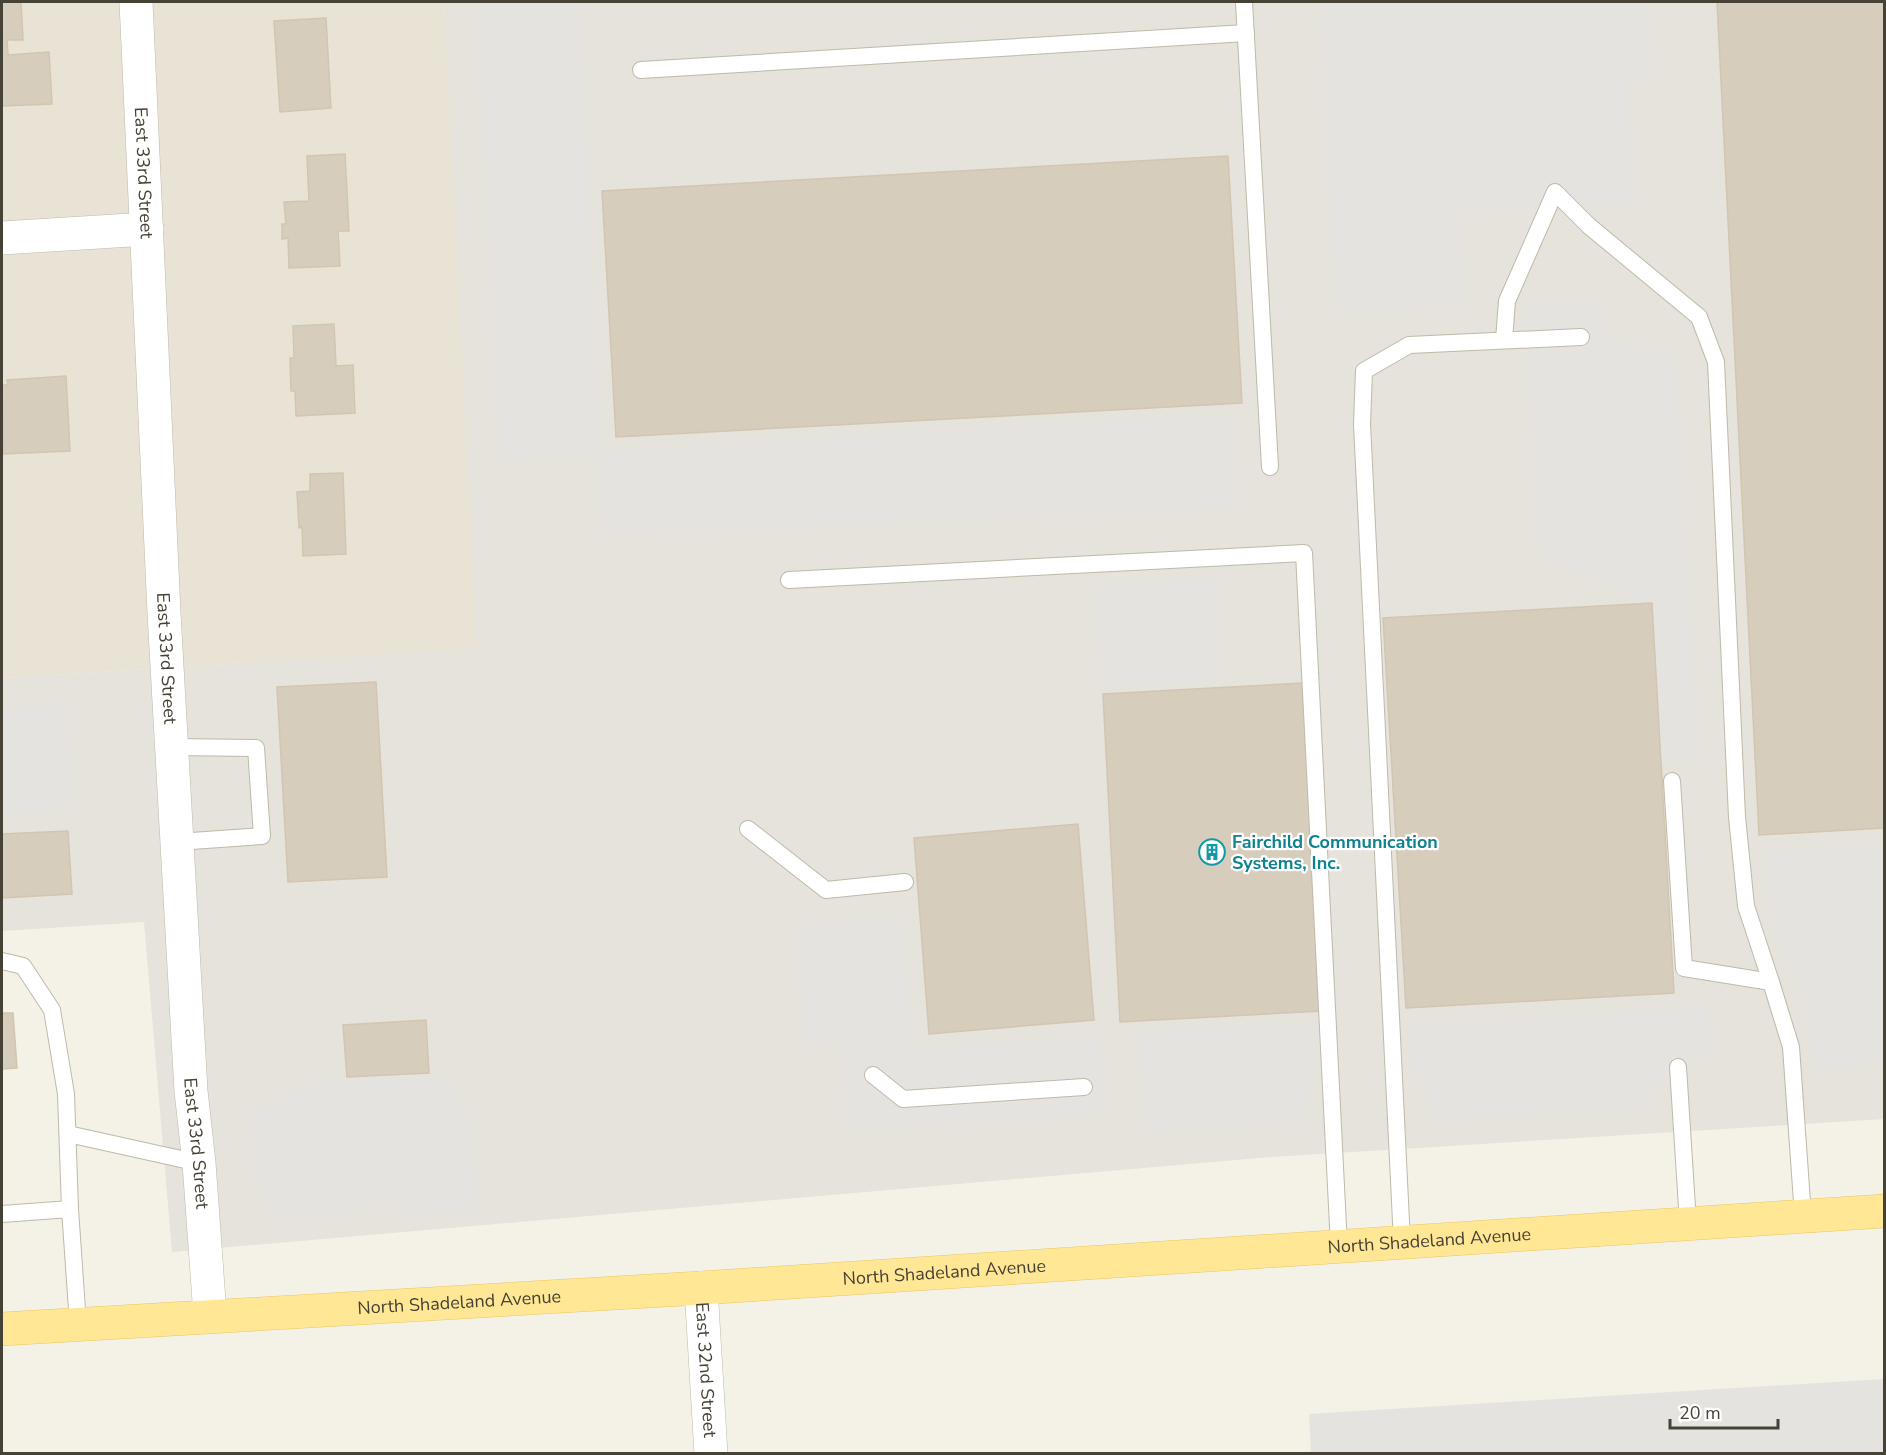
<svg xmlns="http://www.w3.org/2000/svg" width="1886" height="1455" viewBox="0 0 1886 1455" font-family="'Nunito Sans',sans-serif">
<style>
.residential{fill:#e8e3d5}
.industrial{fill:#e6e2dc}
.parking{fill:#e5e3df}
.building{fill:#d6cdbc;stroke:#d1c6af;stroke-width:1.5}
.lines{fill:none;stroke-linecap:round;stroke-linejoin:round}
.service-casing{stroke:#c0b9a9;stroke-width:18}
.minor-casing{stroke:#c0b9a9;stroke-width:34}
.primary-casing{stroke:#e8c861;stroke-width:34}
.service{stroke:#fff;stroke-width:16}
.minor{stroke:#fff;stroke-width:33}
.primary{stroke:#ffe795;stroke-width:33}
.labels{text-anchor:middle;stroke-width:4.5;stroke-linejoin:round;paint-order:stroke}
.street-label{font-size:18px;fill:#474236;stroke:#fff}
.culture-label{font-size:18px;font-weight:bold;fill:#0d838f;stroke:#fff;text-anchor:start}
</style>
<rect width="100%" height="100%" fill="#f4f1e7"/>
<polygon class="residential" points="2,2 444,2 478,649 2,678"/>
<polygon class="industrial" points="444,2 1884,2 1884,1119 1271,1157 172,1252 144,922 2,931 2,678 477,649"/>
<g class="parking">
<polygon points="478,2 578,2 599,452 1230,414 1234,507 603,533 598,452 501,459"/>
<polygon points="1321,2 1645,2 1650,77 1625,83 1633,202 1457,210 1465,304 1337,314"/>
<polygon points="1591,302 1608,336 1646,353 1672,351 1697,759 1661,760 1652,603 1554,562 1539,548 1525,306"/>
<polygon points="1213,579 1216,680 1102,685 1095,586"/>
<polygon points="64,705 73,807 2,813 2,710"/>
<polygon points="1884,847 1884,1063 1814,1068 1804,990 1777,936 1764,852"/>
<polygon points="900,918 912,1050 1100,1036 1101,1114 847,1128 841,1042 806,1044 799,925"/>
<polygon points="1707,1009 1710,1048 1646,1089 1647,1108 1432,1118 1431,1100 1408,1055 1408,1025"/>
<polygon points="1320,1022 1321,1045 1301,1122 1145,1130 1140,1031"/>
<polygon points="434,1075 453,1091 470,1115 475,1211 407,1213 383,1195 351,1214 281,1218 256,1182 251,1114 319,1081"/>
<polygon points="1884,1379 1884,1453 1311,1453 1309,1414"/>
</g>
<g class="building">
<polygon points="2,2 21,2 23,40 7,40 8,55 49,52 52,104 2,106"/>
<polygon points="1717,2 1884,2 1884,828 1759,835"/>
<polygon points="326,18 331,108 280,112 274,21"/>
<polygon points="345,154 349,231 338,231 340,266 289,268 288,238 282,239 282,224 286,224 284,202 309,201 307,156"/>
<polygon points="1228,156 1242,403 616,437 602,191"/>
<polygon points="334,324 336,366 353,365 355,413 296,416 295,391 291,391 290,358 294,358 293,326"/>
<polygon points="66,376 70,451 3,454 2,385 8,385 7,380"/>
<polygon points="343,473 346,554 303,556 302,527 299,528 297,492 310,491 310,474"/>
<polygon points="1652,603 1674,993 1406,1008 1383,618"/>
<polygon points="376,682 387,877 288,882 277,687"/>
<polygon points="1303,683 1321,1011 1120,1022 1103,694"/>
<polygon points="1078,824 1094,1020 929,1034 914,838"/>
<polygon points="68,831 72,894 2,898 2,834"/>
<polygon points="2,1013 13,1013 17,1068 2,1069"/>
<polygon points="426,1020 429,1073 347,1077 343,1025"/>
</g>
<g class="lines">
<g class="service-casing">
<g id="service">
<polyline points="1244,2 1270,467"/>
<polyline points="641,70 1246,33"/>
<polyline points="1504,340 1507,301 1555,192 1589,226 1699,317 1716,362 1737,817 1746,906 1771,982"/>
<polyline points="789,580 1304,553 1339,1246"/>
<polyline points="172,747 256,748 262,836 177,842"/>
<polyline points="1672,781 1684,968 1771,982 1791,1047 1803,1216"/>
<polyline points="748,829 826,890 905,882"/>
<polyline points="2,961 23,966 52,1010 66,1094 70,1209"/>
<polyline points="1678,1067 1688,1223"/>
<polyline points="873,1075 903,1099 1084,1087"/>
<polyline points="68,1134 199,1163"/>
<polyline points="2,1214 70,1209 78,1324"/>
<polyline points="1402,1242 1362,424 1364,371 1409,345 1581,337"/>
</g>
</g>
<g class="minor-casing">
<g id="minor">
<path id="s1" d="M 136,2 L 164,613 L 191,1091 L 199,1163 L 210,1315"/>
<polyline points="2,238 147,229"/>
<path id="s2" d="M 701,1288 L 711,1454"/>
</g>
</g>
<g class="primary-casing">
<g id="primary">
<path id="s3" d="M 2,1329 L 701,1288 L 1884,1211"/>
</g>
</g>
<use href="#service" class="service"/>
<use href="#minor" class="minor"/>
<use href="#primary" class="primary"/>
</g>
<defs>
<g id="building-ring" transform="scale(1.35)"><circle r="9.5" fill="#fff" stroke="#0f9aa8" stroke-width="1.5"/><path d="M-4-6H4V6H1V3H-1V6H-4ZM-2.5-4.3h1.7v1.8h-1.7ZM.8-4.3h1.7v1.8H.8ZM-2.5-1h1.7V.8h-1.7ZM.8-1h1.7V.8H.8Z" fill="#0f9aa8"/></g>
</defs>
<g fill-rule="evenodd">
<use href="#building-ring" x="1212" y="852"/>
</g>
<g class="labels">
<g class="street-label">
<text dy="6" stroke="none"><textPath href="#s1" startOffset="171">East 33rd Street</textPath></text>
<text dy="6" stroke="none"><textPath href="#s1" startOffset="657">East 33rd Street</textPath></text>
<text dy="6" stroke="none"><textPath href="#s1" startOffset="1143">East 33rd Street</textPath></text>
<text dy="6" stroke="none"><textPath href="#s3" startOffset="1430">North Shadeland Avenue</textPath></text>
<text dy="6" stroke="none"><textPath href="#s3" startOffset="944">North Shadeland Avenue</textPath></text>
<text dy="6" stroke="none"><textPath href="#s3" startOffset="458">North Shadeland Avenue</textPath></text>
<text dy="6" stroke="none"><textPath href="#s2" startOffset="82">East 32nd Street</textPath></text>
</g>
<g class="culture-label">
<text x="1232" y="848">Fairchild Communication<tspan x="1232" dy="21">Systems, Inc.</tspan></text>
</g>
</g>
<rect width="1886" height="1455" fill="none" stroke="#474236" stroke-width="6"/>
<path d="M1670 1419v9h108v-9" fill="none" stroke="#474236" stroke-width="3"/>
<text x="1679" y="1419" font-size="18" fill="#474236" stroke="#ffffff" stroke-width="4.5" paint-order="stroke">20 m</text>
</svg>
